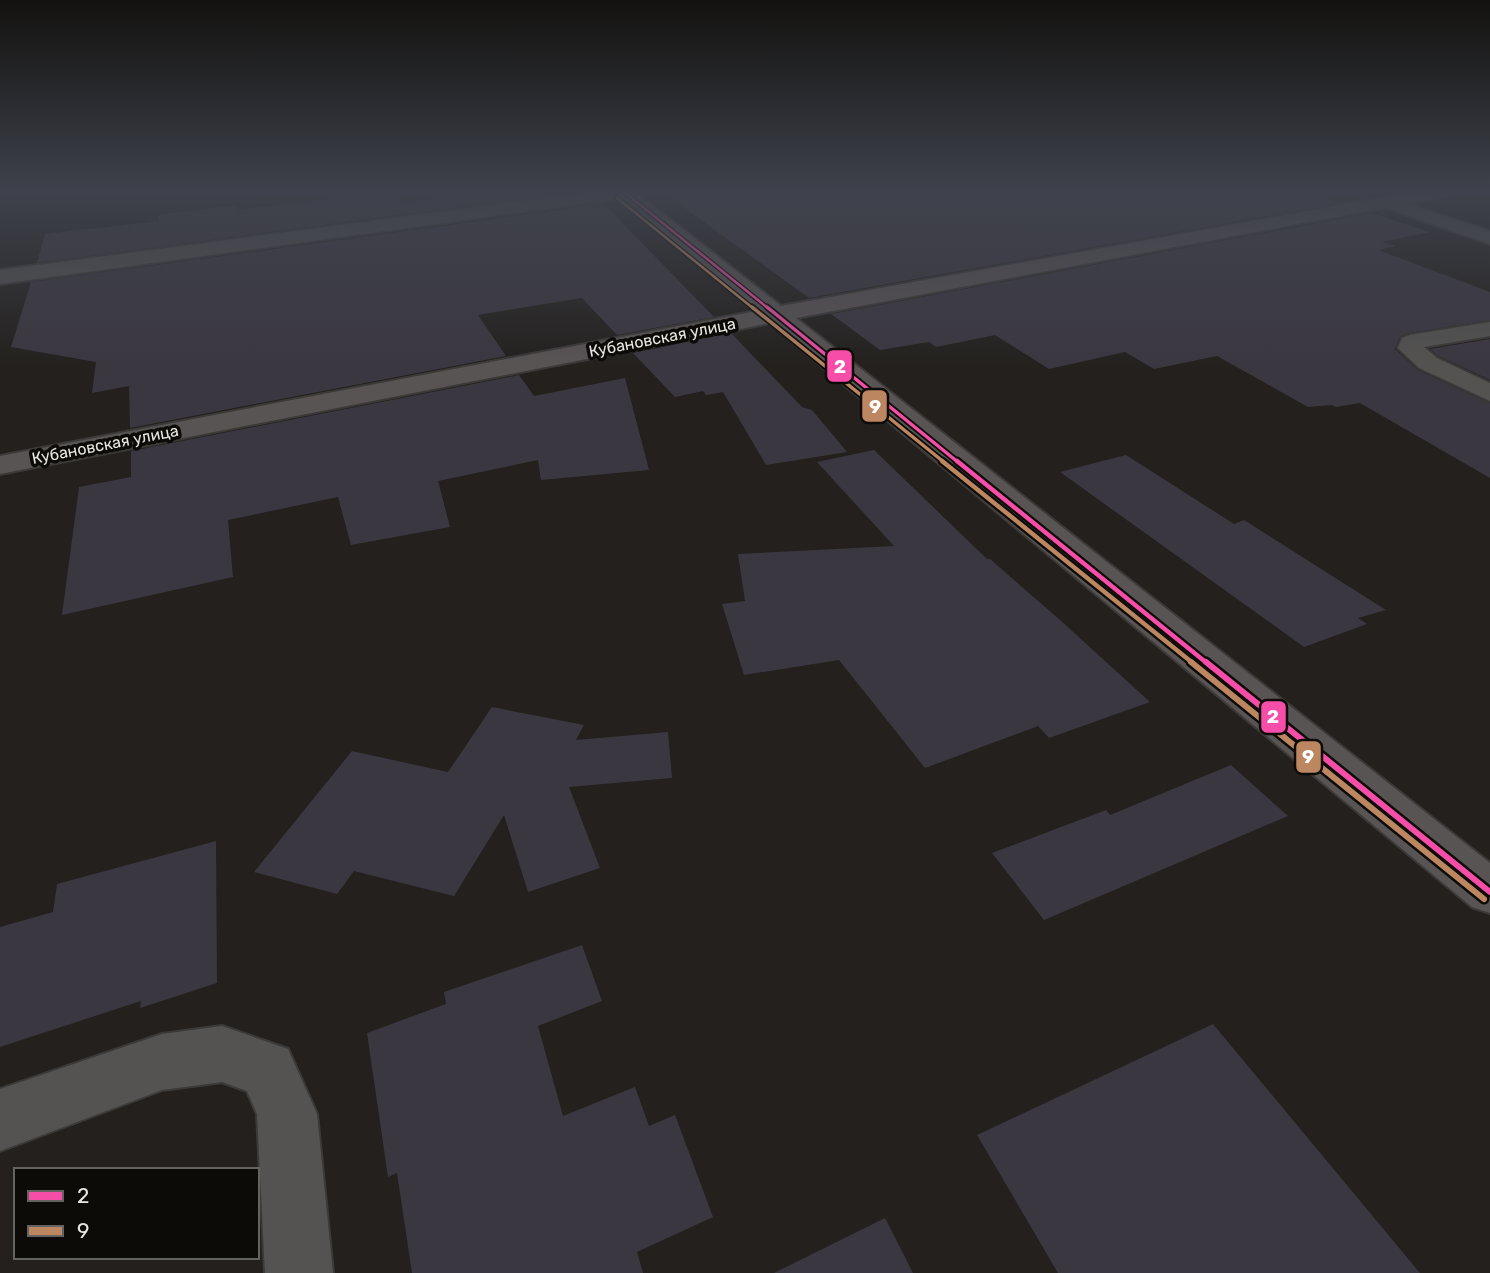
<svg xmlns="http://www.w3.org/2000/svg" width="1490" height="1273" viewBox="0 0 1490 1273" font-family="Rubik,sans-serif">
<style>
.building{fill:#3b3740}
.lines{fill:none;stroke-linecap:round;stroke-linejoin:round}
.street-casing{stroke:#3c3a38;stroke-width:4}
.secondary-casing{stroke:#3c3a38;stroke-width:4}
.street{fill:#555351;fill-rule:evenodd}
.secondary{fill:#595454;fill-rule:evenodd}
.bus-1-far3-casing{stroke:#0d0b08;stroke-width:5}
.bus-1-far2-casing{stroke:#0d0b08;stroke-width:7}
.bus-1-far1-casing{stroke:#0d0b08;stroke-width:9}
.bus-1-casing{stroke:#0d0b08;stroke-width:11}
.bus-2-far3-casing{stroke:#0d0b08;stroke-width:5}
.bus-2-far2-casing{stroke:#0d0b08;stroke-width:7}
.bus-2-far1-casing{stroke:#0d0b08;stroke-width:9}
.bus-2-casing{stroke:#0d0b08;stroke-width:11}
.bus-1-far3{stroke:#f54da8;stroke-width:2.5}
.bus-1-far2{stroke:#f54da8;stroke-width:3.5}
.bus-1-far1{stroke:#f54da8;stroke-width:4.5}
.bus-1{stroke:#f54da8;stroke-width:6}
.bus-2-far3{stroke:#bb8660;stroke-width:2.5}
.bus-2-far2{stroke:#bb8660;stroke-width:3.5}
.bus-2-far1{stroke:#bb8660;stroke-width:4.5}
.bus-2{stroke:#bb8660;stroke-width:6}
.labels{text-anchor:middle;stroke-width:7;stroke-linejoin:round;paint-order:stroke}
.far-street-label{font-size:16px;fill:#eae7e3;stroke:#0d0b08}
.line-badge{stroke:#0d0b08;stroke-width:2.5}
.badge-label{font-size:19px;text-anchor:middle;font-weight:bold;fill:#fff}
</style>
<rect width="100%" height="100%" fill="#23201d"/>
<g class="building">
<polygon points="393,191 401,203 503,191 580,191 37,263 45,234 159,221 158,215 237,205 238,210"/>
<polygon points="661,191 1305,191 1340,203 809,298"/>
<polygon points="604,204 714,317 617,335 582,298 478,315 506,356 130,428 129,386 92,393 96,362 11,347 31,282"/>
<polygon points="1371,213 1430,232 1382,242 1396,246 1378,250 1490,292 1490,320 1409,333 1400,337 1395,349 1418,370 1490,403 1490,478 1360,403 1336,407 1332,405 1308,407 1217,356 1154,369 1125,352 1049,369 995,335 936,347 929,342 880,350 831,314"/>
<polygon points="731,333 802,407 812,410 847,452 766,465 723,392 706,395 703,391 675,397 633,353"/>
<polygon points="1490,339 1490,380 1438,356 1430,349"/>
<polygon points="519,375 534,396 625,378 649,470 541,480 538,460 438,481 450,527 351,545 338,497 228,520 233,577 62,615 79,487 131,477 131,451"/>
<polygon points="874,450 987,559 990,559 1060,620 1150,702 1049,738 1038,726 925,768 839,660 744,675 722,604 745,601 738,554 894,546 817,462"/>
<polygon points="1126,455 1234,524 1244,520 1386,610 1358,618 1367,624 1304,647 1060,472"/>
<polygon points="492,707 584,725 576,740 668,732 672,778 569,787 600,868 528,892 504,815 454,896 354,871 337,894 254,872 352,751 448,772"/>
<polygon points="1231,765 1288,816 1044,920 992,853 1106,810 1110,815"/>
<polygon points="216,841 217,983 140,1008 141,1001 0,1047 0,927 53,912 57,884"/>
<polygon points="582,945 602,1001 538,1026 563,1116 635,1087 649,1126 675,1115 713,1217 637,1252 643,1273 412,1273 397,1173 388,1177 367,1033 446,1004 444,992"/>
<polygon points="1213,1024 1420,1273 1058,1273 977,1135"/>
<polygon points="885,1218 913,1273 774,1273"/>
</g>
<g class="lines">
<g class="street-casing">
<g id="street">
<polygon points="600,191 634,193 625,198 0,284 0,270"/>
<polygon points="1387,197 1490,231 1490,244 1381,206 1378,202"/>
<polygon points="1490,322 1490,336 1424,347 1437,358 1490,383 1490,401 1419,368 1398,348 1402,338 1410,335"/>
<polygon points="222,1026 288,1049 317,1114 333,1273 265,1273 257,1114 247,1091 222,1082 162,1090 0,1151 0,1089 162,1034"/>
</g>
</g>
<g class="secondary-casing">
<polygon id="secondary" points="614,191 634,191 781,306 1419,191 1457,191 1448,196 796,318 1490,863 1490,913 1472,907 770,323 0,474 0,456 757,311"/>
</g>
<use href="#street" class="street"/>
<use href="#secondary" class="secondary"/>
<g class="bus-1-far3-casing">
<polyline id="bus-1-far3" points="623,191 769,309"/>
</g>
<g class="bus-1-far2-casing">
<polyline id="bus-1-far2" points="767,307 959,463"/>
</g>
<g class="bus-1-far1-casing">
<polyline id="bus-1-far1" points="957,461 1208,664"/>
</g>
<g class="bus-1-casing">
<polyline id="bus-1" points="1206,662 1490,892"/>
</g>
<g class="bus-2-far3-casing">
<polyline id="bus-2-far3" points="617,198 754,309"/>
</g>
<g class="bus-2-far2-casing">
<polyline id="bus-2-far2" points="752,307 945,463"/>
</g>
<g class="bus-2-far1-casing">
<polyline id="bus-2-far1" points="942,461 1194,664"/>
</g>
<g class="bus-2-casing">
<polyline id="bus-2" points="1191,662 1484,899"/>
</g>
<use href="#bus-1-far3" class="bus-1-far3"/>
<use href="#bus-1-far2" class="bus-1-far2"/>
<use href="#bus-1-far1" class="bus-1-far1"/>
<use href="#bus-1" class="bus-1"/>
<use href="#bus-2-far3" class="bus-2-far3"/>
<use href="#bus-2-far2" class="bus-2-far2"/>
<use href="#bus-2-far1" class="bus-2-far1"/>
<use href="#bus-2" class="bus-2"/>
</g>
<linearGradient id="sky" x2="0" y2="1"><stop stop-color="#131210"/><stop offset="0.52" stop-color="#3f424c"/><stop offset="1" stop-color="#3f424c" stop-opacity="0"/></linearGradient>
<rect width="1490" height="369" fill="url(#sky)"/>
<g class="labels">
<g class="far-street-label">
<text transform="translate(662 337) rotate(-11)" y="6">Кубановская улица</text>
<text transform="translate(105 444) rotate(-11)" y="6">Кубановская улица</text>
</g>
</g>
<g class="line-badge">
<rect x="826" y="349" width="27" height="34" rx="7" fill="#f54da8"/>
<rect x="861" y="389" width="27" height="34" rx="7" fill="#bb8660"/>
<rect x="1260" y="700" width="27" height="34" rx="7" fill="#f54da8"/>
<rect x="1295" y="740" width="27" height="34" rx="7" fill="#bb8660"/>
</g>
<g class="badge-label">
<text x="840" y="373">2</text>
<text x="875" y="413">9</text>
<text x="1273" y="723">2</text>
<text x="1308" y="763">9</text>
</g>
<rect x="14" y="1168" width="245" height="91" fill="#0d0b08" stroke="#656360" stroke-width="2"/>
<rect x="28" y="1191" width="35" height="10" fill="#f54da8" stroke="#656360" stroke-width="2"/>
<text x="77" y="1203" font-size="21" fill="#eae7e3">2</text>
<rect x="28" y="1226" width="35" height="10" fill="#bb8660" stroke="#656360" stroke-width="2"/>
<text x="77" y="1238" font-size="21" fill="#eae7e3">9</text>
</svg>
